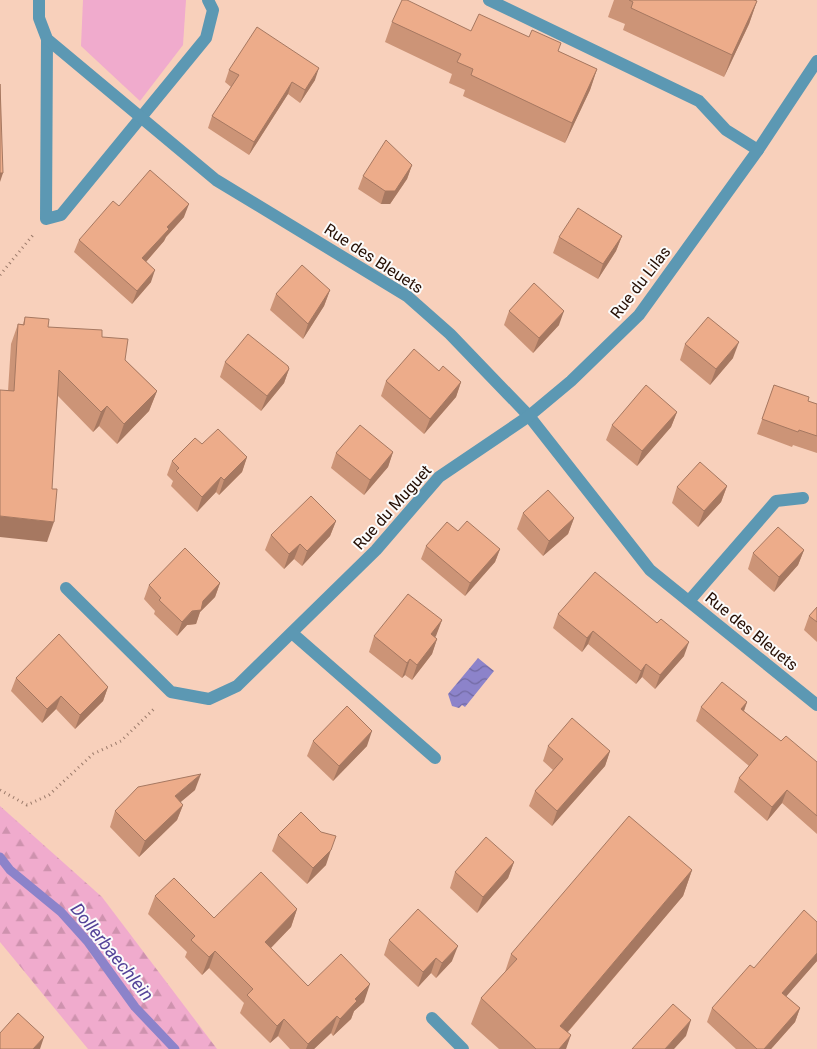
<svg xmlns="http://www.w3.org/2000/svg" width="817" height="1049" viewBox="0 0 817 1049" font-family="Roboto,sans-serif">
<defs>
<pattern id="forest-firs" width="22" height="20" patternUnits="userSpaceOnUse" patternTransform="scale(1.25)"><rect width="22" height="20" fill="#f0abcd"/><path d="M5 1l3.5 6h-7zM16 11l3.5 6h-7z" fill="#ce92ae"/></pattern>
<pattern id="water-waves" width="16" height="10" patternUnits="userSpaceOnUse" patternTransform="scale(1.25)"><rect width="16" height="10" fill="#8c83ca"/><path d="M0 5q4-4 8 0t8 0" fill="none" stroke="#726aa2"/></pattern>
</defs>
<rect width="100%" height="100%" fill="#f8d0bb"/>
<polygon fill="url(#forest-firs)" points="0,806 102,897 217,1049 88,1049 0,942"/>
<polygon fill="#f0abcd" points="83,0 186,0 183,45 140,101 81,46"/>
<polygon fill="url(#water-waves)" points="478,658 494,671 465,707 462,705 459,708 452,706 448,694"/>
<g fill="none" stroke-linecap="round" stroke-linejoin="round">
<polyline stroke="#8c83ca" stroke-width="9" points="0,857 10,870 61,912 88,942 135,1007 175,1049"/>
<g stroke="#9c7b6b" stroke-width="3" stroke-dasharray="1 4" stroke-linecap="butt">
<polyline points="0,275 33,235"/>
<polyline points="0,790 27,805 49,795 93,754 121,741 156,707"/>
</g>
<g stroke="#5c98b3" stroke-width="12">
<polyline points="47,39 46,219 61,215 206,38 213,10 208,0"/>
<polyline points="432,1018 463,1049"/>
</g>
<g stroke="#5c98b3" stroke-width="12">
<polyline points="39,0 39,18 47,39 216,180 407,296 450,334 529,416 650,570 817,705"/>
<polyline points="489,0 699,101 726,130 758,150"/>
<polyline points="66,588 171,692 209,699 237,686 376,550 439,477 529,416 571,381 639,315 758,150 817,61"/>
<polyline points="689,601 776,501 803,498"/>
<polyline points="292,633 435,758"/>
</g>
</g>
<g fill="#cc9477">
<polygon points="614,0 754,0 757,1 749,24 724,77 623,30 625,24 608,17"/>
<polygon points="392,22 471,31 558,51 597,69 590,90 565,143 463,96 465,90 449,83 452,74 385,42"/>
<polygon points="229,70 315,80 300,103 288,94 249,155 208,128 212,116 231,87 225,82"/>
<polygon points="412,165 407,179 390,204 381,204 358,189 363,176"/>
<polygon points="119,206 184,217 166,237 164,241 146,262 151,282 132,304 74,252 79,240"/>
<polygon points="622,236 616,251 598,279 553,253 559,237"/>
<polygon points="330,290 324,306 303,339 270,310 276,294"/>
<polygon points="509,311 559,325 533,353 504,325"/>
<polygon points="25,317 48,327 102,337 157,391 149,411 117,444 99,426 93,432 58,396 47,542 8,391 11,344 18,324 23,324"/>
<polygon points="685,344 733,358 710,385 680,360"/>
<polygon points="225,362 289,369 284,383 261,411 220,377"/>
<polygon points="439,371 461,382 456,397 424,434 381,396 386,381"/>
<polygon points="774,385 808,401 817,404 817,453 793,445 792,447 757,434"/>
<polygon points="677,412 671,427 637,466 606,440 612,425"/>
<polygon points="202,444 247,457 242,472 219,495 216,492 197,512 171,486 173,481 167,475 172,461"/>
<polygon points="393,452 388,467 364,495 331,468 336,453"/>
<polygon points="727,486 721,502 698,527 672,503 677,487"/>
<polygon points="523,513 574,518 568,534 543,556 517,529"/>
<polygon points="336,521 330,536 302,566 294,559 284,569 265,550 271,535"/>
<polygon points="458,531 500,549 495,562 465,596 421,559 426,546"/>
<polygon points="804,550 798,565 774,592 748,569 753,553"/>
<polygon points="220,583 215,597 200,612 196,624 187,625 177,636 154,614 155,611 144,599 149,585"/>
<polygon points="817,607 817,642 804,630 809,616"/>
<polygon points="558,614 684,656 655,689 642,677 636,684 588,644 582,652 553,628"/>
<polygon points="442,620 435,637 437,639 432,654 412,680 405,675 402,678 369,652 374,636"/>
<polygon points="16,678 108,687 103,701 75,729 56,709 42,723 11,691"/>
<polygon points="747,702 744,711 781,741 817,762 817,834 782,803 767,821 734,792 739,778 749,766 696,721 701,707"/>
<polygon points="313,741 367,746 333,781 307,756"/>
<polygon points="548,746 610,751 605,766 552,826 529,806 535,791 553,770 543,761"/>
<polygon points="195,790 180,802 183,805 177,820 139,857 110,827 115,811"/>
<polygon points="278,835 326,865 307,884 272,851"/>
<polygon points="514,862 508,878 477,913 450,888 455,872"/>
<polygon points="692,870 683,896 568,1032 566,1049 499,1049 471,1024 481,998 505,972 511,954"/>
<polygon points="155,896 214,918 297,909 291,927 271,948 308,986 364,1002 354,1011 351,1019 333,1036 331,1033 314,1049 290,1049 278,1036 270,1043 240,1013 244,1003 209,968 202,975 185,957 187,952 148,914"/>
<polygon points="389,940 452,961 436,978 431,973 418,987 384,955"/>
<polygon points="817,961 786,996 800,1008 795,1022 771,1049 736,1049 707,1022 712,1008 754,968"/>
</g>
<g fill="#a67861">
<polygon points="757,1 749,24 724,77 732,55"/>
<polygon points="319,68 315,80 300,103 305,90"/>
<polygon points="597,69 590,90 565,143 572,123"/>
<polygon points="292,82 288,94 249,155 254,142"/>
<polygon points="412,165 407,179 390,204 381,204 385,191"/>
<polygon points="0,173 3,173 0,182"/>
<polygon points="189,204 184,217 166,237 164,241 138,271 142,258 167,227"/>
<polygon points="622,236 616,251 598,279 603,264"/>
<polygon points="155,270 151,282 132,304 137,291"/>
<polygon points="330,290 324,306 303,339 308,324"/>
<polygon points="564,311 559,325 533,353 539,338"/>
<polygon points="739,342 733,358 710,385 716,369"/>
<polygon points="289,369 284,383 261,411 267,396"/>
<polygon points="461,382 456,397 424,434 430,419"/>
<polygon points="157,391 149,411 117,444 124,424"/>
<polygon points="107,406 99,426 93,432 101,412"/>
<polygon points="677,412 671,427 637,466 642,451"/>
<polygon points="393,452 388,467 364,495 370,480"/>
<polygon points="247,457 242,472 219,495 224,480"/>
<polygon points="221,477 216,492 197,512 202,497"/>
<polygon points="727,486 721,502 698,527 704,511"/>
<polygon points="0,516 54,522 47,542 0,537"/>
<polygon points="574,518 568,534 543,556 549,541"/>
<polygon points="336,521 330,536 302,566 307,551"/>
<polygon points="300,544 294,559 284,569 289,554"/>
<polygon points="500,549 495,562 465,596 470,583"/>
<polygon points="804,550 798,565 774,592 779,577"/>
<polygon points="220,583 215,597 200,612 196,624 187,625 177,636 182,622"/>
<polygon points="442,620 436,636 425,649 431,634"/>
<polygon points="593,631 588,644 582,652 587,638"/>
<polygon points="437,639 432,654 412,680 417,665"/>
<polygon points="689,642 684,656 655,689 660,675"/>
<polygon points="410,659 405,675 402,678 407,663"/>
<polygon points="646,664 642,677 636,684 641,671"/>
<polygon points="108,687 103,701 75,729 80,715"/>
<polygon points="61,696 56,709 42,723 47,709"/>
<polygon points="747,702 742,716 741,709"/>
<polygon points="372,731 367,746 333,781 339,766"/>
<polygon points="610,751 605,766 552,826 557,811"/>
<polygon points="201,774 195,790 169,812 175,796"/>
<polygon points="787,790 782,803 767,821 772,807"/>
<polygon points="183,805 177,820 139,857 145,841"/>
<polygon points="331,850 326,865 307,884 313,868"/>
<polygon points="514,862 508,878 477,913 483,897"/>
<polygon points="692,870 683,896 553,1049 560,1026"/>
<polygon points="297,909 291,927 259,960 265,942"/>
<polygon points="458,946 452,961 436,978 442,963"/>
<polygon points="215,951 209,968 202,975 209,957"/>
<polygon points="817,953 817,961 777,1007 782,993"/>
<polygon points="436,958 431,973 418,987 423,972"/>
<polygon points="370,984 364,1002 354,1011 351,1019 333,1036 340,1019 355,999"/>
<polygon points="800,1008 795,1022 771,1049 764,1049"/>
<polygon points="337,1016 331,1033 314,1049 306,1049 308,1044"/>
<polygon points="284,1019 278,1036 270,1043 277,1026"/>
<polygon points="691,1020 686,1036 674,1049 665,1049"/>
<polygon points="571,1035 566,1049 559,1049"/>
<polygon points="44,1037 40,1049 33,1049"/>
</g>
<g fill="#edac8a" stroke="#a67861">
<polygon points="402,0 407,0 471,31 479,14 529,37 532,30 561,43 558,51 597,69 572,123 471,75 473,69 457,62 461,54 392,22"/>
<polygon points="629,0 754,0 757,1 732,55 631,8 633,2"/>
<polygon points="257,27 319,68 305,90 292,82 254,142 212,116 239,75 229,70"/>
<polygon points="0,84 3,173 0,173"/>
<polygon points="386,140 412,165 395,191 385,191 363,176"/>
<polygon points="150,170 189,204 167,227 169,229 142,258 155,270 137,291 79,240 113,201 119,206"/>
<polygon points="578,208 622,236 603,264 559,237"/>
<polygon points="302,265 330,290 308,324 276,294"/>
<polygon points="534,283 564,311 539,338 509,311"/>
<polygon points="25,317 49,319 48,327 102,330 102,337 128,339 125,360 157,391 124,424 107,406 101,412 59,370 52,489 57,489 54,522 0,516 0,390 14,391 18,324 24,325"/>
<polygon points="708,317 739,342 716,369 685,344"/>
<polygon points="248,334 288,366 289,369 267,396 225,362"/>
<polygon points="414,349 439,371 443,366 461,382 430,419 386,381"/>
<polygon points="646,385 677,412 642,451 612,425"/>
<polygon points="774,385 809,397 808,401 817,404 817,436 799,430 798,432 762,419"/>
<polygon points="360,425 393,452 370,480 336,453"/>
<polygon points="218,429 247,457 224,480 221,477 202,497 176,471 179,468 172,461 195,438 202,444"/>
<polygon points="700,462 727,486 704,511 677,487"/>
<polygon points="548,490 574,518 549,541 523,513"/>
<polygon points="311,496 336,521 307,551 300,544 289,554 271,535"/>
<polygon points="467,521 500,549 470,583 426,546 447,522 458,531"/>
<polygon points="778,527 804,550 779,577 753,553"/>
<polygon points="185,548 220,583 203,601 201,610 192,611 182,622 159,600 161,598 149,585"/>
<polygon points="595,572 657,623 661,619 689,642 660,675 646,664 641,671 593,631 587,638 558,614"/>
<polygon points="408,594 442,620 431,634 437,639 417,665 410,659 407,663 374,636"/>
<polygon points="817,607 817,622 809,616"/>
<polygon points="59,634 108,687 80,715 61,696 47,709 16,678"/>
<polygon points="722,682 747,702 741,709 781,741 786,736 817,762 817,816 787,790 772,807 739,778 758,755 701,707"/>
<polygon points="347,706 372,731 339,766 313,741"/>
<polygon points="572,718 610,751 557,811 535,791 563,759 548,746"/>
<polygon points="201,774 175,796 183,805 145,841 115,811 138,787"/>
<polygon points="301,812 321,832 336,836 331,850 313,868 278,835"/>
<polygon points="629,816 692,870 560,1026 571,1035 559,1049 536,1049 481,998 517,959 511,954"/>
<polygon points="486,837 514,862 483,897 455,872"/>
<polygon points="261,872 297,909 265,942 308,986 341,954 370,984 355,999 357,1001 340,1019 337,1016 308,1044 284,1019 277,1026 247,995 253,989 215,951 209,957 191,940 195,936 155,896 174,878 214,918"/>
<polygon points="418,909 458,946 442,963 436,958 423,972 389,940"/>
<polygon points="804,910 817,922 817,953 782,993 800,1008 764,1049 757,1049 712,1008 750,965 754,968"/>
<polygon points="673,1004 691,1020 665,1049 632,1049"/>
<polygon points="18,1013 44,1037 33,1049 0,1049 0,1033"/>
</g>
<g text-anchor="middle" stroke-width="4" stroke-linejoin="round" paint-order="stroke">
<g font-size="16" fill="#250e03" stroke="#fbfbfb">
<text transform="translate(374 258) rotate(33)" y="6">Rue des Bleuets</text>
<text transform="translate(640 282) rotate(-52)" y="6">Rue du Lilas</text>
<text transform="translate(392 507) rotate(-48)" y="6">Rue du Muguet</text>
<text transform="translate(752 631) rotate(39)" y="6">Rue des Bleuets</text>
</g>
<g font-size="18" font-style="italic" fill="#534298" stroke="#fbfbfb">
<text transform="translate(112 952) rotate(51)" y="6">Dollerbaechlein</text>
</g>
</g>
</svg>
